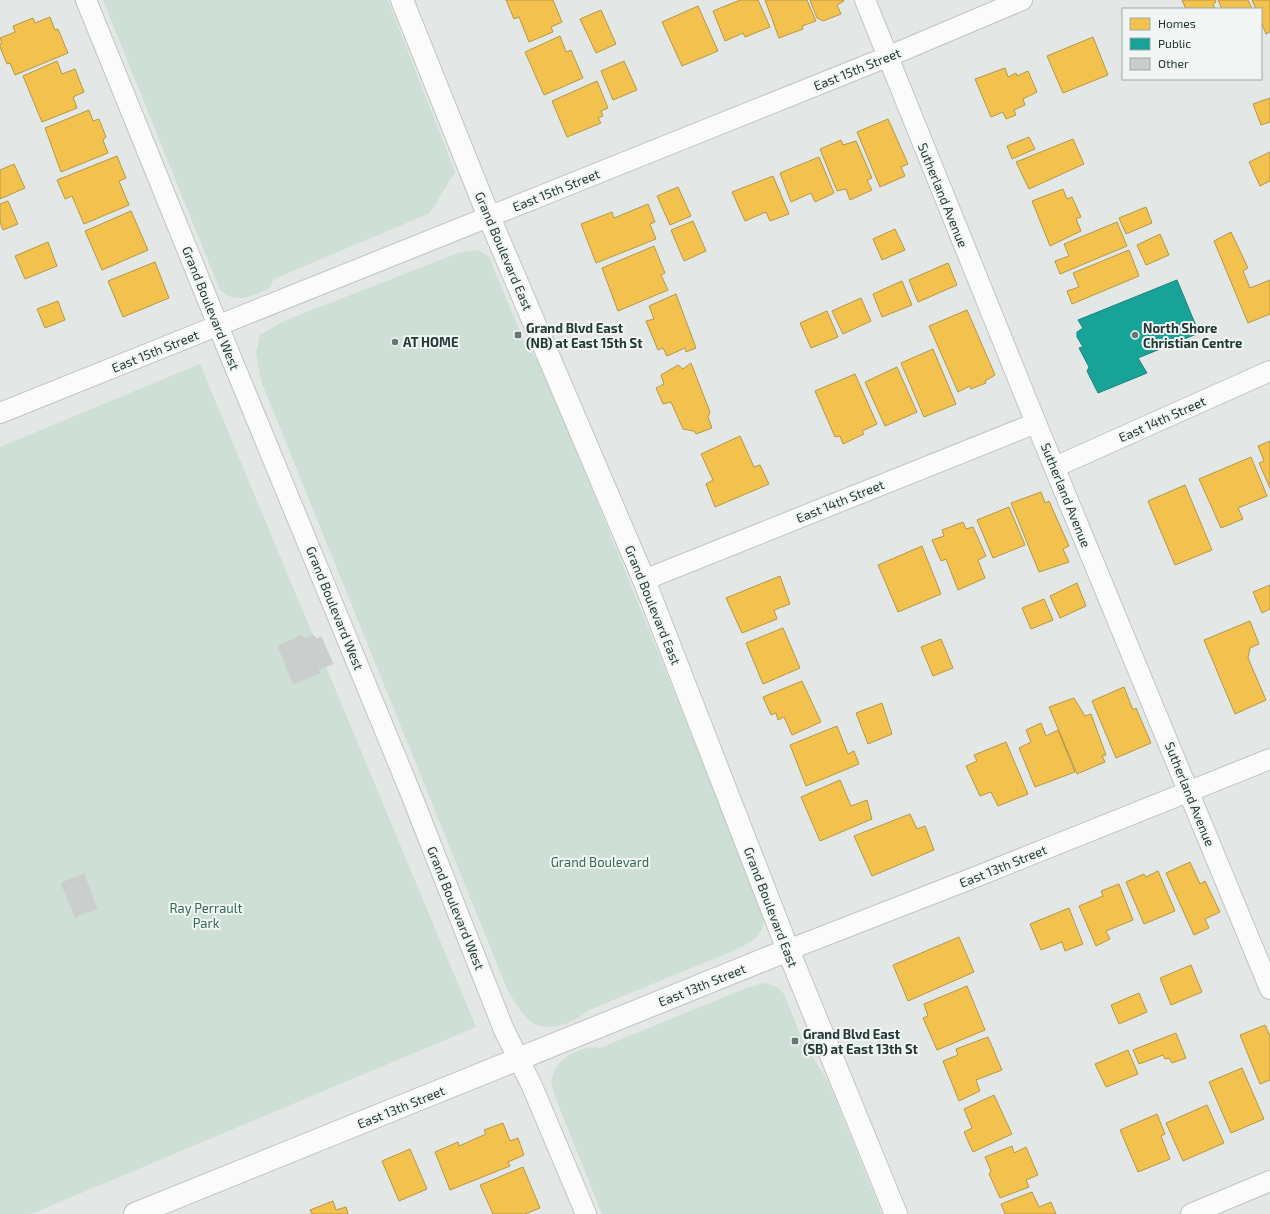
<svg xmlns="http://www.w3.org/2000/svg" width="1270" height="1214" viewBox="0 0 1270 1214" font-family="'Exo 2',sans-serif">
<rect width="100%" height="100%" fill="#e3e7e6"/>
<g fill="#cedfd6">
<path d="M103,0H388L455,172L430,213L274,279L269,289C250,296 235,306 219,288Z"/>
<path d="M478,250L489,257L523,339L545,373L762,909C768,936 754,940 733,951L589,1010C576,1022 548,1034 531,1022C521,1014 515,1001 508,991L261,381L256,352L260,335L284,321L458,253Z"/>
<polygon points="200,364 476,1027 31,1214 0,1214 0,447"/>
<path d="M765,983L777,987L784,994L804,1044L828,1081L882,1214H602L556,1099C554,1093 551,1086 552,1080C553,1059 581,1045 600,1048L749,987Z"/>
</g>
<g fill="#f2c14e" stroke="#b49847">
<polygon points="506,0 553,0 562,22 551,27 553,32 529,42 519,17 514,19"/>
<polygon points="740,0 758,0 770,27 745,37 743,33 725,41 713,11"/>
<polygon points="765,0 807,0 816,21 802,26 803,29 779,38"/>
<polygon points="810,0 843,0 844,1 837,5 841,14 823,21 817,18"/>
<polygon points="1182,0 1215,0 1216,2 1213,4 1215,9 1186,9"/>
<polygon points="1218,0 1248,0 1252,9 1222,9"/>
<polygon points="1252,0 1270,0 1270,32 1266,34 1261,21 1261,9 1256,9"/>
<polygon points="698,6 718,51 682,66 662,22"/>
<polygon points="601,10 616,44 596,53 580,19"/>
<polygon points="50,17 55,30 58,29 68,53 15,75 10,63 7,64 0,47 0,44 2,43 0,38 15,32 13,26 33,18 35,23"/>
<polygon points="560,36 566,52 571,50 583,78 544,95 525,52"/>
<polygon points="1093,37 1108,75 1063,93 1047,56"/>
<polygon points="57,61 62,74 75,69 84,92 73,97 77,108 42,122 23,76"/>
<polygon points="624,61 637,90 613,100 601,71"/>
<polygon points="1005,68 1008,77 1016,73 1017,76 1028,71 1037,92 1023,99 1025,105 1014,110 1016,115 1006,119 1003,112 991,117 975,79"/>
<polygon points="597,81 608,108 601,111 603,116 598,118 601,123 567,137 552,101"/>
<polygon points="1270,98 1270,122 1261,125 1253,104"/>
<polygon points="89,110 93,121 99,119 106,137 103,140 108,153 61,172 45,128"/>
<polygon points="888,119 908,164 901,167 905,176 880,187 857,132"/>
<polygon points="1029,137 1035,149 1012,159 1007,146"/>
<polygon points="1073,139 1084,164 1029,189 1016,162"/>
<polygon points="841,140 843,145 856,141 872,178 867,180 872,190 850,200 846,189 837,191 820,149"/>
<polygon points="1270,152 1270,181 1260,186 1249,162"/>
<polygon points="117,156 126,178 119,181 129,205 84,224 72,196 65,199 57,180"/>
<polygon points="819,157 834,193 815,202 811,193 791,202 780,173"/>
<polygon points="14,164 25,188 0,199 0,170"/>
<polygon points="773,176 789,214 770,221 766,212 745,221 732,192"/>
<polygon points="678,187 691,216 670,225 657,196"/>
<polygon points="1063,189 1067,199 1072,197 1081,217 1076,219 1081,231 1050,246 1032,201"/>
<polygon points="8,201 18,224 3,230 0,222 0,204"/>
<polygon points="648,204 655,222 650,224 656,239 596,263 581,224 612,212 614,218"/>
<polygon points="1146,207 1152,223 1126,234 1119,218"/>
<polygon points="131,211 148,250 102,270 85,231"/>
<polygon points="693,221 706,251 684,261 671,230"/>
<polygon points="1117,222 1127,246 1060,274 1055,261 1069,256 1064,244"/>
<polygon points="895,229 905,250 882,260 873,239"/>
<polygon points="1231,232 1248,268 1243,271 1250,288 1270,280 1270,314 1248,323 1214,241"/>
<polygon points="1160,234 1169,255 1146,265 1137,245"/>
<polygon points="48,242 57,266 25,279 15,256"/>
<polygon points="654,246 665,273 661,275 668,290 618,311 602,268"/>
<polygon points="1129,250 1139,276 1072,304 1067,291 1079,287 1073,273"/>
<polygon points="155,262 169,298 123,317 108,281"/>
<polygon points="948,263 957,285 918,302 909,280"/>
<polygon points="902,281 912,305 882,317 873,294"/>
<polygon points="676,294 696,348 686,352 685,348 667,356 663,348 658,350 646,321 654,319 649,306"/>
<polygon points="861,298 871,321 843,334 832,311"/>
<polygon points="58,301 65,320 45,328 37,309"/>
<polygon points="967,310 995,375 985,381 986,383 971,389 970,386 958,392 929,326"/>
<polygon points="827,311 838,337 811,348 800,323"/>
<polygon points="933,349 956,404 924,417 901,363"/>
<polygon points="691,363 710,412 708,417 712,428 696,434 694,431 683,429 671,402 663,404 656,388 664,384 661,375 678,365 683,369"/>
<polygon points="897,367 917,412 885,426 865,382"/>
<polygon points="855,374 877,424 862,431 864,434 843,444 840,436 835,437 815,391"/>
<polygon points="740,436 754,467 760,465 769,484 715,507 706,484 713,480 701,454"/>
<polygon points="1270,441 1270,488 1259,463 1264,461 1258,446"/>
<polygon points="1251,457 1267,496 1238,508 1243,519 1221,528 1199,479"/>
<polygon points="1185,485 1212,550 1175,565 1148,501"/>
<polygon points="1041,492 1045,503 1049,501 1069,546 1063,549 1069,562 1039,572 1011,503"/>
<polygon points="1009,507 1025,545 993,558 977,520"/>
<polygon points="963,522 966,529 973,527 986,556 978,560 985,578 958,590 946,559 941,561 932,540 944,536 942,530"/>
<polygon points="922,546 941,594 898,612 878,565"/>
<polygon points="780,576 790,604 774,610 777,619 742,633 726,598"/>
<polygon points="1077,583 1086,606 1060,618 1050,596"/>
<polygon points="1270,585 1270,609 1262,613 1253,592"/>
<polygon points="1044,599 1053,620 1031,629 1022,608"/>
<polygon points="1250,621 1259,644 1250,648 1248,658 1266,700 1235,714 1204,640"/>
<polygon points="783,628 800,668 763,684 746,643"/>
<polygon points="941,639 953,668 933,676 921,647"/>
<polygon points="802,681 821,722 792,735 784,717 778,720 776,713 771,715 763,697"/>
<polygon points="1124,687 1133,710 1136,708 1151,743 1116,758 1092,701"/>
<polygon points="1074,698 1085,716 1091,714 1106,755 1102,756 1105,762 1077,774 1049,707"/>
<polygon points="882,703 892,734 868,744 856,713"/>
<polygon points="1041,723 1046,736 1058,730 1075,772 1035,787 1019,748 1031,742 1026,730"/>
<polygon points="837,726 848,754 854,751 859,764 806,786 790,745"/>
<polygon points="1006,742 1028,794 998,806 991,792 980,796 966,766 977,761 974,755"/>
<polygon points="840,780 851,806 867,800 872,819 820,841 801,797"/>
<polygon points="910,814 917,829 925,826 934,850 872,876 854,836"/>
<polygon points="1190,862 1200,884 1205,881 1220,912 1205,919 1209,928 1194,935 1166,873"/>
<polygon points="1158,871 1175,911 1144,924 1126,882 1144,874 1146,877"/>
<polygon points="1119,884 1133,920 1106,931 1110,939 1096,946 1079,906 1103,896 1101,891"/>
<polygon points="1069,908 1083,944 1065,951 1062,942 1041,950 1030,924"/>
<polygon points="959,937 974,972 908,1001 893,965"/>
<polygon points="1191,965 1202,992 1171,1005 1160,978"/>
<polygon points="967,986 985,1030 937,1050 923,1018 928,1016 924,1004"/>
<polygon points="1139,993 1147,1012 1119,1024 1111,1005"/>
<polygon points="1265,1025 1270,1036 1270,1080 1260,1084 1240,1035"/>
<polygon points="1176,1033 1186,1058 1172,1063 1169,1058 1165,1059 1163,1055 1139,1064 1133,1050"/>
<polygon points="988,1037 1002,1070 976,1080 980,1091 959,1101 943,1061 958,1055 956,1049"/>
<polygon points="1128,1050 1138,1074 1106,1087 1095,1064"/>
<polygon points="1242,1068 1264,1119 1231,1133 1209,1082"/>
<polygon points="994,1095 1012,1134 973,1152 964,1132 972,1128 964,1109"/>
<polygon points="1207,1105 1224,1143 1183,1161 1166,1123"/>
<polygon points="1157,1114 1165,1134 1161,1136 1170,1159 1138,1172 1120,1130"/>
<polygon points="503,1123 510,1141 518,1138 524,1155 508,1162 510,1166 450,1190 435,1152 458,1142 459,1146 486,1134 484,1130"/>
<polygon points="1012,1146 1014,1153 1026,1147 1038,1175 1026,1180 1029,1187 1000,1198 989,1174 991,1171 985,1157"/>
<polygon points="410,1149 427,1189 399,1201 382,1161"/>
<polygon points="523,1167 540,1208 525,1214 493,1214 480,1185"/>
<polygon points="1032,1192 1039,1207 1051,1202 1056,1214 1005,1214 1001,1204"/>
<polygon points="333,1201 336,1210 346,1207 348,1214 312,1214 310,1210"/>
</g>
<polygon fill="#17a398" stroke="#1b837b" points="1177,280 1199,333 1138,358 1147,373 1098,393 1087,371 1089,367 1079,348 1083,347 1077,337 1077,332 1083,328 1078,320"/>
<g fill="#cacfce" stroke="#ccd0cf">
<polygon points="302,635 304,639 313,635 317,639 321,637 333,664 318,669 320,673 293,684 278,646"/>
<polygon points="84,874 97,909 75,917 61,883"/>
</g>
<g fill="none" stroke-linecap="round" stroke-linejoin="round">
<defs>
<g id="minor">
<polyline points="86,0 230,355 409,789 504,1030 532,1086 586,1214"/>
<polyline points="865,0 1036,423 1270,989"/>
<polyline points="0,413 887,57 1022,0"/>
<polyline points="1055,467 1270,371"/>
<polyline points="644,580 1036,423"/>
<polyline points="788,950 973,878 1270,759"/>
<polyline points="1191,1214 1270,1181"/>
</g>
<polyline id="tertiary" points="135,1214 788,950"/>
<polyline id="secondary" points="402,0 489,217 644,580 788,950 896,1214"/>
</defs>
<use href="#minor" stroke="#c0c4c3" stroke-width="22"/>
<use href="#tertiary" stroke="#c0c4c3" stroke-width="24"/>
<use href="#secondary" stroke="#c0c5c4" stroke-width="24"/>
<use href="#minor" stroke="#fbfbfb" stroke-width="20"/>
<use href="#tertiary" stroke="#fbfbfb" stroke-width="22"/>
<use href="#secondary" stroke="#fbfbfb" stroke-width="22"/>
</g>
<g fill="#677574" stroke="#f1f6f5" stroke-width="1.5">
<rect x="514" y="331" width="8" height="8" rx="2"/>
<circle cx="1135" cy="335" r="4"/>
<circle cx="395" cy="342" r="4"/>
<rect x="791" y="1037" width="8" height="8" rx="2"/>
</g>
<g text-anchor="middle" stroke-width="4" stroke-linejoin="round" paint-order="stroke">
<g font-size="13" fill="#243836" stroke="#f1f6f5">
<text transform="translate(857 69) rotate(-22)" y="5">East 15th Street</text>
<text transform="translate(556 190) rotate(-22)" y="5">East 15th Street</text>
<text transform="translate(943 195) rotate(68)" y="5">Sutherland Avenue</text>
<text transform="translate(504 251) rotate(67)" y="5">Grand Boulevard East</text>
<text transform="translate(211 308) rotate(68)" y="5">Grand Boulevard West</text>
<text transform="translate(155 351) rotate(-22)" y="5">East 15th Street</text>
<text transform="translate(1162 419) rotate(-24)" y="5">East 14th Street</text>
<text transform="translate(1066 495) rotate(68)" y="5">Sutherland Avenue</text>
<text transform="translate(840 501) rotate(-22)" y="5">East 14th Street</text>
<text transform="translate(653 605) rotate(68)" y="5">Grand Boulevard East</text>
<text transform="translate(335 608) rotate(68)" y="5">Grand Boulevard West</text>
<text transform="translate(1190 794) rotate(68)" y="5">Sutherland Avenue</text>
<text transform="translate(1003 866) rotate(-22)" y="5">East 13th Street</text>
<text transform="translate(771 907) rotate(69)" y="5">Grand Boulevard East</text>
<text transform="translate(456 908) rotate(68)" y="5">Grand Boulevard West</text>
<text transform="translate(702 985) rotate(-22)" y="5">East 13th Street</text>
<text transform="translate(401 1107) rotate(-22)" y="5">East 13th Street</text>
</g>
<g font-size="13" font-weight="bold" fill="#243836" stroke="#f1f6f5" text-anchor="start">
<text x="526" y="333">Grand Blvd East<tspan x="526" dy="15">(NB) at East 15th St</tspan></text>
<text x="1143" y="333">North Shore<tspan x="1143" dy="15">Christian Centre</tspan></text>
<text x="403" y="347">AT HOME</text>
<text x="803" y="1039">Grand Blvd East<tspan x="803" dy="15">(SB) at East 13th St</tspan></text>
</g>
<g font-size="13" fill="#336952" stroke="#f1f6f5">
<text x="600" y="867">Grand Boulevard</text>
<text x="206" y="913">Ray Perrault<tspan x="206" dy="15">Park</tspan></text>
</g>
</g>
<rect x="1122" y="8" width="140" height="72" fill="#f1f6f5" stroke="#9faaa9"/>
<rect x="1130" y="18" width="20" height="12" fill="#f2c14e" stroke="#9faaa9"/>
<text x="1158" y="28" font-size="12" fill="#243836">Homes</text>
<rect x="1130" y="38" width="20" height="12" fill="#17a398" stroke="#9faaa9"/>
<text x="1158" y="48" font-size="12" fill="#243836">Public</text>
<rect x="1130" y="58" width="20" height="12" fill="#cacfce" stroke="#9faaa9"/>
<text x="1158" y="68" font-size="12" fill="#243836">Other</text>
</svg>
